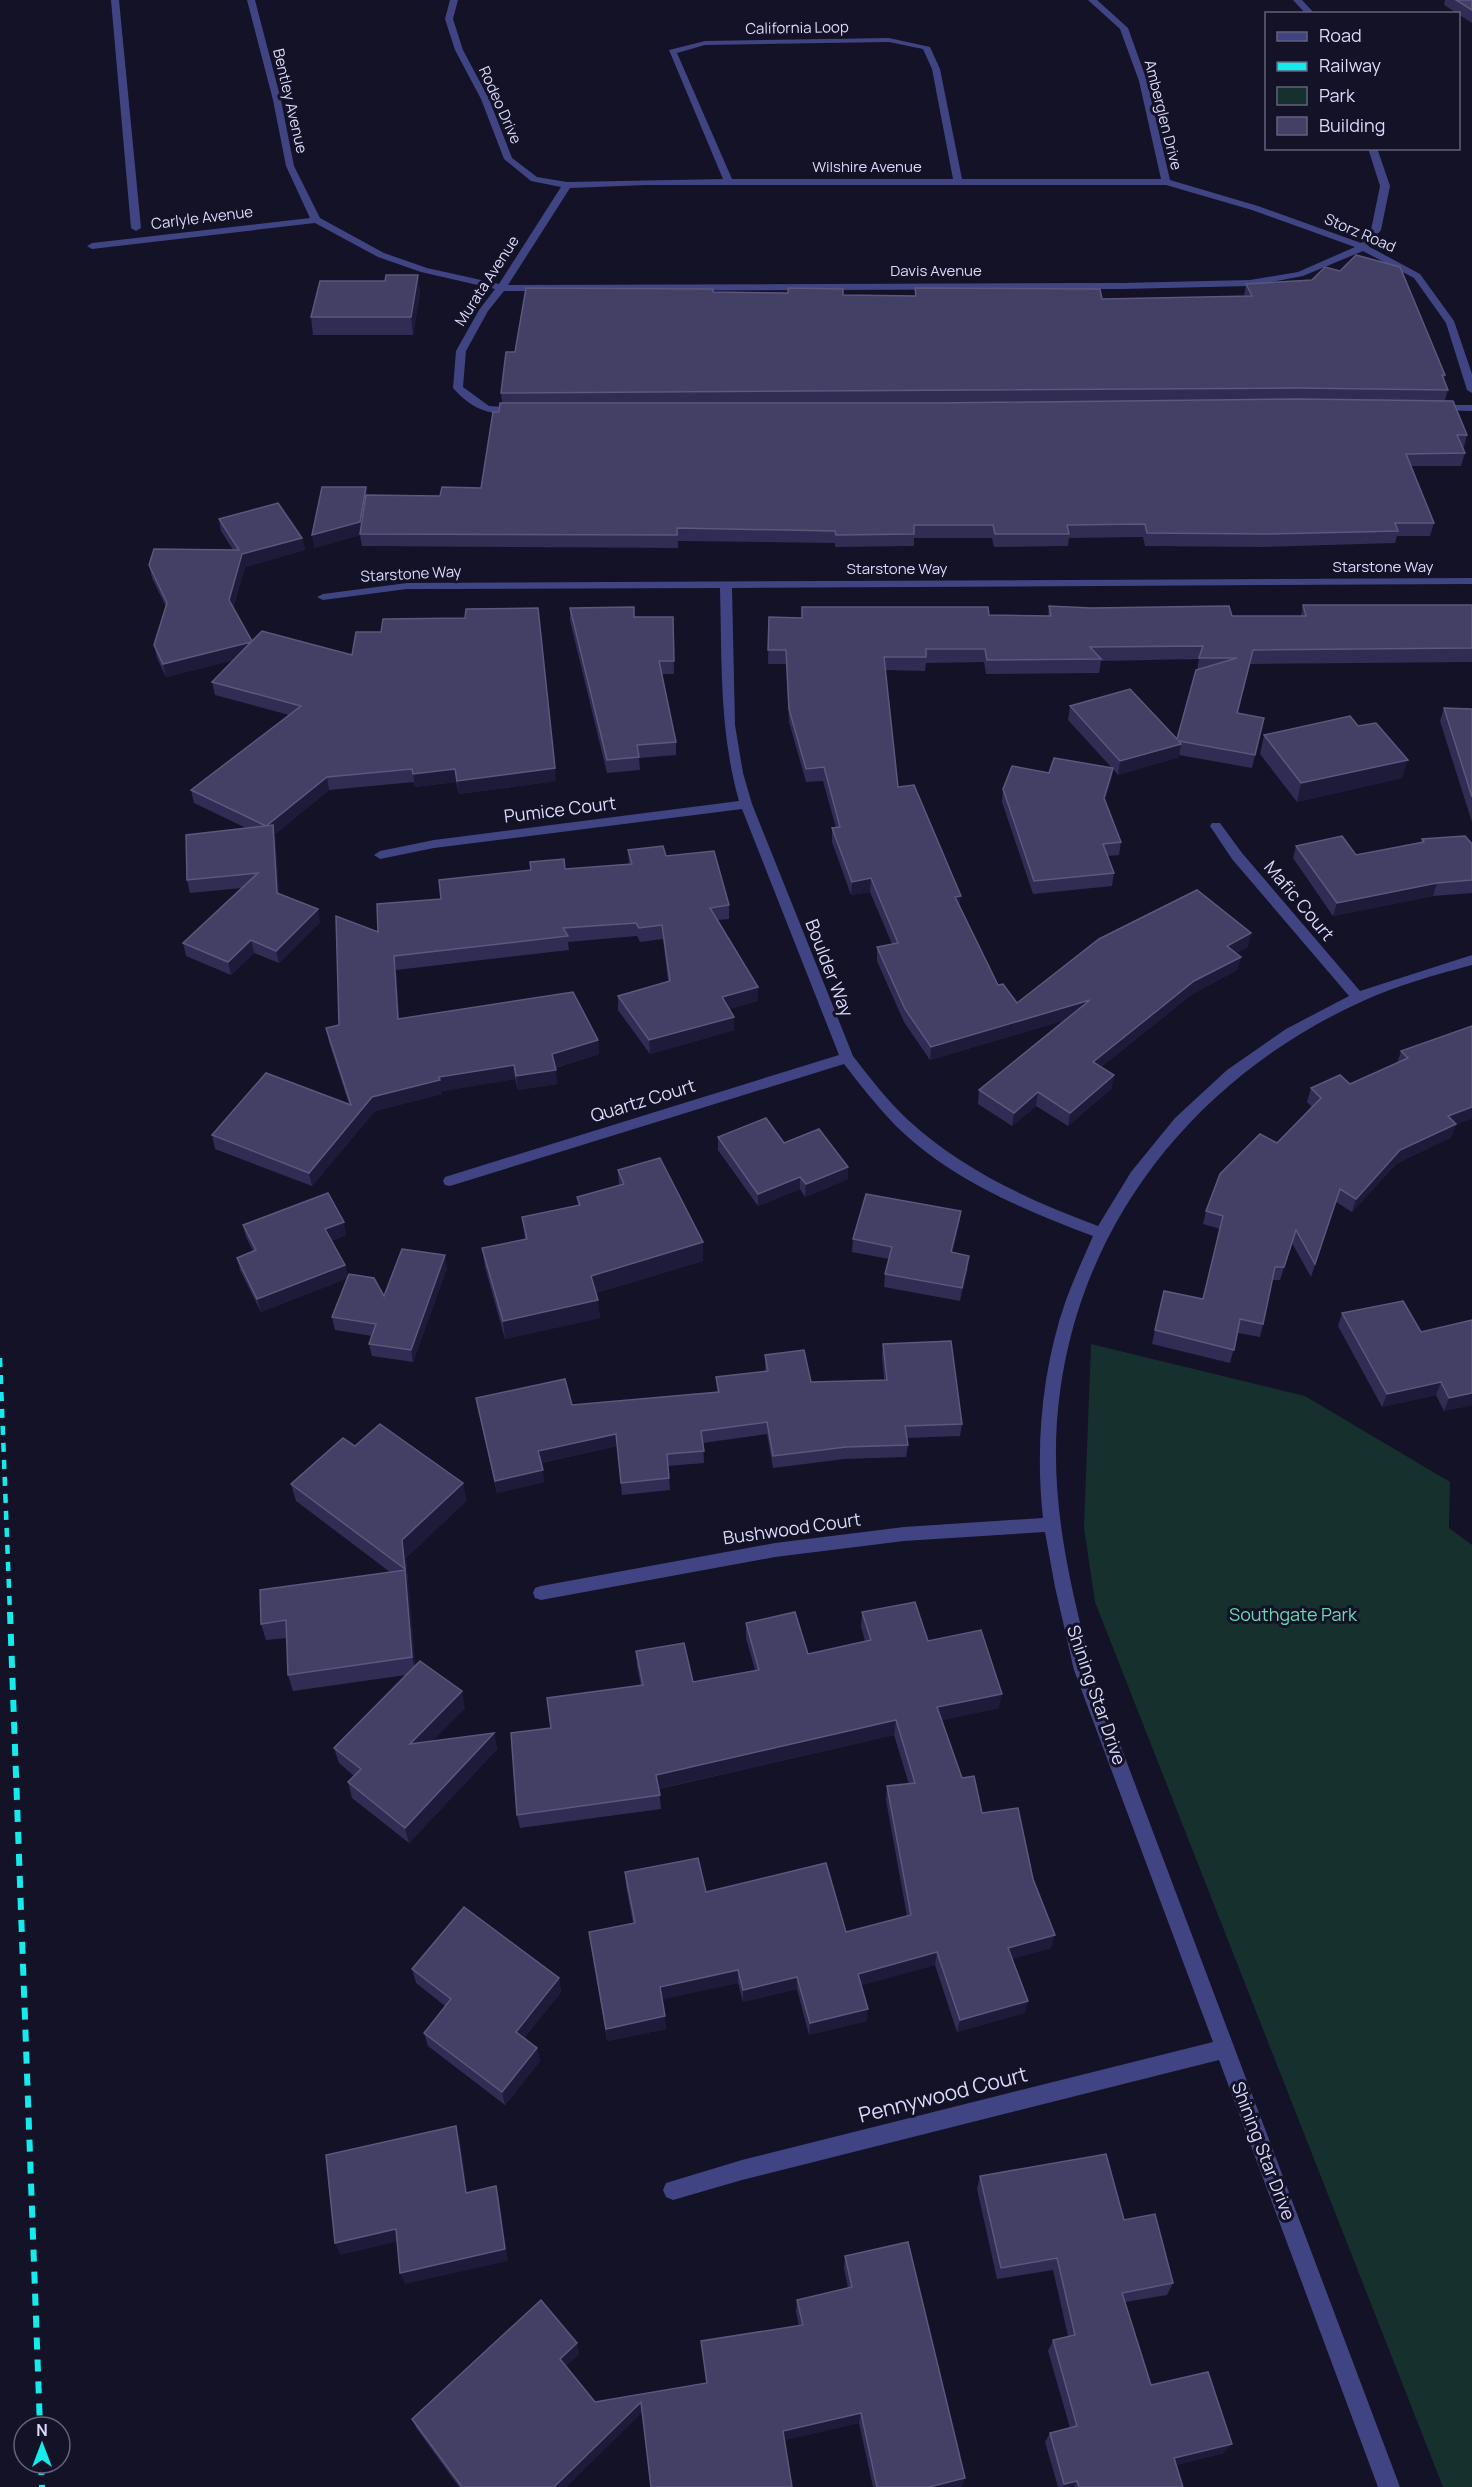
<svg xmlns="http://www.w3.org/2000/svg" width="1472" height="2487" viewBox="0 0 1472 2487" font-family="Manrope,sans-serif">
<rect width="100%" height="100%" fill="#131227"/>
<polygon fill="#15302d" points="1091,1344 1305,1396 1450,1482 1449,1528 1472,1545 1472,2487 1443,2487 1095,1602 1084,1528"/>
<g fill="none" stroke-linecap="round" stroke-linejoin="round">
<g fill="#414482" fill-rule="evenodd">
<polygon points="111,0 119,0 141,228 136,231 131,228"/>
<path d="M247,0H255L281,100L294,166L320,218L384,253L427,268L499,284L561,187L531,181L504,159L481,99L455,50L445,19L450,0H458L453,19L463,50L489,99L512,158L537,177L567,182L723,179L669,50L705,41L889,38L930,47L940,69L962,179H1161L1139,81L1120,29L1088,0H1097L1128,28L1147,81L1170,180L1258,206L1361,243L1371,230L1380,186L1368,148H1377L1390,186L1381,230L1368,246L1420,274L1454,321L1472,374V393L1467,390L1446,323L1414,278L1363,251L1303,276L1250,286L1122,289L504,291L488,311L466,351L463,387L489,406L520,408L525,411C520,415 514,414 507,414C484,414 468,405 453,388L456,351L479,310L495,289L421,272L378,257L315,223L92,249L87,246L92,243L310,218L286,166L273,100ZM889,42L923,49L932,69L953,179H732L677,53L705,45ZM646,185H1166L1252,210L1355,247L1298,272L1250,280L1122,283L508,285L570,188Z"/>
<polygon points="1293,0 1302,0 1315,14 1306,14"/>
<polygon points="1435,405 1472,405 1472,411 1431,410 1430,408"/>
<path d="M1472,578V584L732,588L735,725L743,773L752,804L853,1056C870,1078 887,1100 907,1119C962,1170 1029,1200 1098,1226L1131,1172L1175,1118L1227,1070L1286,1029L1349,996L1232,859L1210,826L1212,823H1220L1242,853L1360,991L1472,955V965C1435,975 1398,985 1363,1001C1183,1082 1059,1248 1056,1448C1055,1524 1073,1597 1092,1670L1400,2487H1378L1219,2060L742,2180L673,2200L666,2197L663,2190L666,2183L742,2160L1213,2042L1074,1670L1055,1587L1045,1532L904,1541L775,1557L541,1600L535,1598L533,1593L535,1588L541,1586L775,1543L904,1527L1043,1518C1035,1447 1042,1368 1066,1300C1074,1278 1084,1257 1093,1236C1022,1209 949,1179 894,1124C876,1105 860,1085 844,1064L450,1186L445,1185L443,1181L445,1177L839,1055L742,809L434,848L380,859L374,855L380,851L434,840L739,801C719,731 722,660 720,588L407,589L323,600L317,597L323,594L407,583Z"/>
</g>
<polyline stroke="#15ebed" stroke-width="4.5" stroke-dasharray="9 8" stroke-linecap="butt" points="0,1358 10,1614"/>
<g stroke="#15ebed" stroke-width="6" stroke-dasharray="12 10" stroke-linecap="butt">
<polyline points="10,1612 40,2427"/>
<polyline points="41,2463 42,2487"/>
</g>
</g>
<g fill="#312c53">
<polygon points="1445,0 1472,0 1472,23 1444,5"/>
<polygon points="418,275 420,293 413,335 313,335 311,317"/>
<polygon points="1246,284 1445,375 1444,380 1448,390 1445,400 1467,435 1464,447 1462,447 1465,453 1461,466 1411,466 1434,523 1430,536 1397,536 1395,543 1264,547 1145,546 1143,537 1069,538 1068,546 994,547 992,538 914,538 914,546 835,547 835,543 678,541 678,548 362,546 360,535 314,548 366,487 367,495 440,496 481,488 502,403 501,393 515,352 713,292 843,295 915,296 915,288 1102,299 1244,296"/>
<polygon points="219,519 302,538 305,550 245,567 233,608 252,641 556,781 459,794 456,782 415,787 414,782 329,790 275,834 279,894 320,922 279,963 254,953 231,975 186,956 183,943 242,888 190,893 187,880 246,828 194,803 191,790 289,715 215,695 212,682 234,660 166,677 157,658 154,645 166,607 152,578 149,565 233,550 221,531"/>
<polygon points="1303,605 1472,605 1472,662 1250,664 1238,713 1264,718 1252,768 1179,755 1179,757 1118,775 1113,769 1111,781 1105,800 1121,842 1119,855 1107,856 1114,873 1112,886 1033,894 1002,802 1003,789 1049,773 1112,768 1068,720 1070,706 1177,739 1197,670 1199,659 1101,661 1099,673 986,674 984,662 926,663 925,671 885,670 898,787 960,906 998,985 1017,1003 1248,947 1236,953 1241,957 1237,970 1191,995 1101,1067 1112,1088 1068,1126 1036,1106 1012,1126 978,1104 979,1090 1065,1020 930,1060 904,1022 877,961 877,947 892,944 870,892 851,895 832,842 832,828 836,828 823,781 806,782 789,722 786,664 768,664 769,617 802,618 989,615 1048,616 1049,606 1232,616 1301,616"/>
<polygon points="570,608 635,617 673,617 674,674 662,674 676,742 676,755 639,758 640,770 607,773 570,621"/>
<polygon points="1444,708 1472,709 1472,822 1440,721"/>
<polygon points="1358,726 1402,778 1297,802 1260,754 1264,735"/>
<polygon points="1422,839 1472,844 1472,893 1433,896 1333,916 1293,858 1296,846 1356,855 1421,842"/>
<polygon points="628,850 666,856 729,905 729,919 718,920 758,987 758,1001 729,1009 734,1017 734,1030 650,1054 618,1010 618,996 668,981 663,939 640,942 637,936 568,942 569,950 396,970 399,1019 598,1040 599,1054 555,1068 557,1084 518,1090 515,1079 442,1091 442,1094 375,1111 312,1186 215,1149 212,1135 349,1104 329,1042 326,1028 339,1025 378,932 441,899 565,869 629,864"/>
<polygon points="1472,1026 1456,1125 1451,1137 1396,1164 1352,1212 1336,1202 1311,1277 1292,1243 1280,1280 1272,1280 1263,1324 1260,1337 1238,1333 1230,1363 1152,1344 1155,1330 1203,1299 1220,1229 1203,1224 1206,1211 1277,1143 1312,1107 1307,1102 1311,1088 1350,1084 1397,1063 1401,1051"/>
<polygon points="718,1137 784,1143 848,1167 848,1179 805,1197 800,1189 758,1206 718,1150"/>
<polygon points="618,1170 703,1261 596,1293 600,1318 505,1339 485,1267 482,1248 525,1239 522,1217 578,1205 577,1197 619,1185"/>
<polygon points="961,1211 959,1224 952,1253 968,1268 960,1301 884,1287 885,1274 889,1259 852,1252 853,1239"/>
<polygon points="243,1225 346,1235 331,1241 345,1265 348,1278 261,1312 240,1270 237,1258 253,1251 246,1237"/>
<polygon points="447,1268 413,1362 372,1356 369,1344 372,1336 335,1330 332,1317 384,1296"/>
<polygon points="1342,1313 1421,1332 1472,1320 1472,1405 1444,1411 1436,1395 1382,1407 1338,1326"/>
<polygon points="883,1344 962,1424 960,1436 907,1438 908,1445 906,1457 845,1459 773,1468 767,1434 703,1443 704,1463 668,1466 670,1490 622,1495 617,1446 541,1463 544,1482 497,1493 478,1410 476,1398 572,1405 717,1392 716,1377 765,1372 765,1355 811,1382 884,1380 882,1356"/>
<polygon points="355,1446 463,1483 466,1501 406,1558 415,1665 465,1708 432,1741 494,1733 497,1749 409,1843 352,1798 348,1782 354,1776 339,1763 334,1748 406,1675 293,1691 288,1675 287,1638 266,1640 261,1624 390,1572 296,1501 291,1484"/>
<polygon points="862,1612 928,1641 999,1708 942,1720 962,1778 982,1813 1033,1879 1051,1948 1012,1959 1028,2001 1024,2013 957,2032 935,1965 861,1985 867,2021 809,2035 797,1989 743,2002 738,1983 662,1999 666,2029 607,2041 589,1932 633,1923 626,1886 625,1872 706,1892 846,1932 907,1916 886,1800 887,1786 909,1784 894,1735 659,1789 661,1809 520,1828 517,1815 551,1728 641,1686 637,1666 636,1651 693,1682 755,1670 746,1638 746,1623 808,1654 865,1641 861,1627"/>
<polygon points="412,1969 559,1978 561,1992 524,2038 537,2048 540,2061 505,2105 428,2046 424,2033 445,2006 416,1983"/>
<polygon points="980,2176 1124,2220 1173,2283 1167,2295 1125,2302 1151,2385 1224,2453 1176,2465 1183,2487 1058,2487 1045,2442 1050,2433 1070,2428 1048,2351 1053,2340 1068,2336 1053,2270 997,2279 977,2189"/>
<polygon points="845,2256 962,2487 873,2487 859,2423 784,2440 642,2412 566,2487 459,2487 417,2429 412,2419 579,2354 566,2366 595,2402 706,2383 701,2341 799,2326 796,2311 797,2300 848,2288 844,2268"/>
</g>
<g fill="#1d1a3a">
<polygon points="418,275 420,293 413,335 411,317"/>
<polygon points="366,487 368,500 362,535 362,534 360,534 360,535 314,548 312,535"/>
<polygon points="302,538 305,550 245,567 231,613 229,600 242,554"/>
<polygon points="251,642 254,655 166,677 163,664"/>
<polygon points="1253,650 1250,664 1234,727 1237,713"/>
<polygon points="1181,744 1179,757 1118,775 1120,761"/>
<polygon points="1408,760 1402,778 1297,802 1301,783"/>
<polygon points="555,768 556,781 459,794 457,781"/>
<polygon points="1113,768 1111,781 1102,811 1104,798"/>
<polygon points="455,769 456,782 415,787 413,774"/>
<polygon points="327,777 329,790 275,834 280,906 266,826"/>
<polygon points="871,878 870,892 851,895 852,882"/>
<polygon points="1437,883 1433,896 1333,916 1337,903"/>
<polygon points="961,896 959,910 955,897"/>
<polygon points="318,909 320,922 279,963 276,951"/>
<polygon points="1251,933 1248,947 1224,959 1227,946"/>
<polygon points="251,940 254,953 231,975 228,962"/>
<polygon points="394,956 396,970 400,1033 398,1019"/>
<polygon points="1241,957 1237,970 1191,995 1091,1075 1093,1062 1194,981"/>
<polygon points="758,987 758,1001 723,1011 722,997"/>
<polygon points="1090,1000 1088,1013 930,1060 931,1047"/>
<polygon points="734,1017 734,1030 650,1054 649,1040"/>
<polygon points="598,1040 599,1054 553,1068 552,1054"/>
<polygon points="514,1065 515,1079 442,1091 442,1094 375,1111 312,1186 309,1173 372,1097 439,1077"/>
<polygon points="556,1070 557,1084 518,1090 516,1076"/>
<polygon points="1114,1075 1112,1088 1068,1126 1070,1113"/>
<polygon points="1038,1092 1036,1106 1012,1126 1014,1113"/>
<polygon points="1472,1107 1472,1119 1456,1125 1451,1137 1396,1164 1352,1212 1356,1199 1400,1150 1448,1116"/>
<polygon points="848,1167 848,1179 805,1197 806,1184"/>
<polygon points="800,1177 800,1189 758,1206 758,1194"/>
<polygon points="961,1211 959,1224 949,1265 951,1252"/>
<polygon points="344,1222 346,1235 328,1242 325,1229"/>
<polygon points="703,1242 703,1261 592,1294 591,1276"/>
<polygon points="445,1255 447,1268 413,1362 411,1350"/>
<polygon points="969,1256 968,1268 960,1301 962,1288"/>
<polygon points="345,1265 348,1278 261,1312 257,1299"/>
<polygon points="598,1300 600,1318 505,1339 503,1321"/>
<polygon points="1441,1382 1436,1395 1382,1407 1387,1394"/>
<polygon points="1472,1393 1472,1405 1444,1411 1449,1398"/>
<polygon points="616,1434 617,1446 539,1463 538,1451"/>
<polygon points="543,1470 544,1482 497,1493 495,1481"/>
<polygon points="463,1483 466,1501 406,1558 408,1586 405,1569 402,1540"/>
<polygon points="405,1570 409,1587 416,1674 412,1657"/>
<polygon points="462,1691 465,1708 414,1760 410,1744"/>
<polygon points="1002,1694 999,1708 935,1722 937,1707"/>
<polygon points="896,1720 894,1735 657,1789 656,1775"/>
<polygon points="494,1733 497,1749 409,1843 405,1828"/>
<polygon points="1055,1935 1051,1948 1005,1961 1008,1948"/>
<polygon points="937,1952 935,1965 857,1987 858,1974"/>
<polygon points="738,1970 738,1983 660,2000 660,1987"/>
<polygon points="797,1977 797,1989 743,2002 743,1990"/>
<polygon points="559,1978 561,1992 518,2045 516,2032"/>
<polygon points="1028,2001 1024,2013 957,2032 960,2020"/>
<polygon points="868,2009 867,2021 809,2035 810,2023"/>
<polygon points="665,2016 666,2029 607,2041 606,2029"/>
<polygon points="537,2048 540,2061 505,2105 502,2092"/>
<polygon points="456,2126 460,2139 469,2205 466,2193"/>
<polygon points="496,2186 499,2198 508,2261 405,2284 400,2273"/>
<polygon points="396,2229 400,2241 340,2255 335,2243"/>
<polygon points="577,2343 579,2354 562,2370 560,2359"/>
<polygon points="641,2402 642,2412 566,2487 554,2487"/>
<polygon points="861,2413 859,2423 782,2441 783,2431"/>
<polygon points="1232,2444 1224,2453 1168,2467 1174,2458"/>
<polygon points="965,2478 962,2487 929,2487"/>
<polygon points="1077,2481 1074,2487 1063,2487 1064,2484"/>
</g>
<g fill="#433f65" stroke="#5b577d" stroke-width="1.5">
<polygon points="1456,0 1472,0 1472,10"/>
<polygon points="1356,255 1400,267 1445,375 1442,375 1448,390 1297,388 501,393 506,352 515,352 526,288 713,289 713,292 788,293 788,288 843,289 843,295 916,296 915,288 1100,289 1102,299 1252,296 1246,284 1312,280 1325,267 1340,271"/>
<polygon points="386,275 418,275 411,317 311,317 320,281 385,281"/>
<polygon points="1297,399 1453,401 1467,435 1457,435 1465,453 1406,454 1434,523 1395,523 1398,531 1267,534 1147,533 1145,524 1067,525 1069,534 995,534 993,525 914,525 914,534 836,535 835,531 677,528 677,535 360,534 366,495 440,496 442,487 481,488 493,412 499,412 500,403 938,403"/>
<polygon points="322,487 366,487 360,522 312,535"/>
<polygon points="278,503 302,538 242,554 229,600 252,641 262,631 352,655 356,632 381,632 383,619 465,618 466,609 538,608 555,768 457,781 455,769 413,774 412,769 327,777 266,826 191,790 301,706 212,682 251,642 163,664 154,645 167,603 149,565 154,549 239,550 219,519"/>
<polygon points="1303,605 1472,605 1472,648 1253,650 1237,713 1264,718 1255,755 1179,741 1181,744 1120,761 1070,706 1130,689 1177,739 1196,670 1237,658 1199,658 1203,646 1090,647 1101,659 987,660 985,649 926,649 926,657 884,657 898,787 914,785 961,896 955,897 998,985 1003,984 1017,1003 1099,939 1197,890 1251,933 1227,946 1241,957 1194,981 1093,1062 1114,1075 1070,1113 1038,1092 1014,1113 979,1090 1090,1000 931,1047 905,1009 877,947 898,943 871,878 852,882 832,828 840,827 824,767 806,769 789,709 786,650 768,650 769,617 802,618 802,607 988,607 989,615 1051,616 1049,606 1091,608 1229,606 1232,616 1306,616"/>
<polygon points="634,607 634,617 673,617 674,661 659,661 676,742 637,745 639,757 607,760 570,608"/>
<polygon points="1444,708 1472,709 1472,797"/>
<polygon points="1350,716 1358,726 1376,723 1408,760 1301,783 1264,735"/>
<polygon points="1054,758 1113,768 1104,798 1121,842 1103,844 1114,873 1034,881 1003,789 1012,766 1049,773"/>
<polygon points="273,825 277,893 318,909 276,951 251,940 228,962 183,943 258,873 187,880 186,835"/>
<polygon points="1342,836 1356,855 1424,842 1422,839 1465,836 1472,844 1472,880 1437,883 1337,903 1296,846"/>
<polygon points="663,846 666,856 714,851 729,905 710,908 758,987 722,997 734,1017 649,1040 618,996 670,981 662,925 639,928 636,923 563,928 568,936 394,956 398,1019 573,992 598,1040 552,1054 556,1070 516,1076 514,1065 439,1077 440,1080 372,1097 309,1173 212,1135 266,1073 351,1105 326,1028 339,1025 336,916 378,932 377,904 441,899 439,880 531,870 530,862 564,859 565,869 632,864 628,850"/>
<polygon points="1472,1026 1472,1107 1448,1116 1456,1124 1400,1150 1356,1199 1340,1189 1315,1264 1296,1230 1284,1267 1275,1267 1263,1324 1240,1319 1234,1350 1155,1330 1164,1291 1203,1299 1223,1216 1206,1211 1220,1174 1260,1134 1277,1143 1321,1098 1311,1088 1340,1075 1350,1084 1408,1058 1401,1051"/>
<polygon points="766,1118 784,1143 819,1129 848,1167 806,1184 800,1177 758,1194 718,1137"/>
<polygon points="660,1158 703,1242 591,1276 598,1300 503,1321 482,1248 527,1239 522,1217 580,1205 577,1197 624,1184 618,1170"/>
<polygon points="328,1193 344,1222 325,1229 345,1265 257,1299 237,1258 256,1250 243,1225"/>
<polygon points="866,1194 961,1211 951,1252 969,1256 962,1288 885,1274 892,1247 853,1239"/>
<polygon points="402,1249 445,1255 411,1350 369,1344 376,1324 332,1317 349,1274 374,1278 384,1296"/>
<polygon points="1403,1301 1421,1332 1472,1320 1472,1393 1449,1398 1441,1382 1387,1394 1342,1313"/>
<polygon points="951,1341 962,1424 905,1426 908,1445 846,1447 773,1456 767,1422 701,1431 704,1451 667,1454 669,1478 621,1483 616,1434 538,1451 543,1470 495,1481 476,1398 565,1379 572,1405 719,1392 716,1377 768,1371 765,1355 804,1350 811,1382 887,1380 883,1344"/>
<polygon points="380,1424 463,1483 402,1540 405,1569 291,1484 343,1438 355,1446"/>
<polygon points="405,1570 412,1657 288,1675 286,1620 261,1624 260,1590"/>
<polygon points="915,1602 928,1641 981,1630 1002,1694 937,1707 962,1778 974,1776 982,1813 1018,1808 1033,1879 1055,1935 1008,1948 1028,2001 960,2020 937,1952 858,1974 868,2009 810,2023 797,1977 743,1990 738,1970 660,1987 665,2016 606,2029 589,1932 635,1923 625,1872 698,1858 706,1892 826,1863 846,1932 911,1915 887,1786 915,1783 896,1720 656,1775 660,1795 517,1815 511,1733 551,1728 547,1698 643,1685 636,1651 684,1643 693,1682 759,1670 746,1623 795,1612 808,1654 871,1640 862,1612"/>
<polygon points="420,1661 462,1691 410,1744 494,1733 405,1828 348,1782 361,1769 334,1748"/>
<polygon points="464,1907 559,1978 516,2032 537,2048 502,2092 424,2033 451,1999 412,1969"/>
<polygon points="456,2126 466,2193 496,2186 505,2249 400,2273 396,2229 335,2243 326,2155"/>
<polygon points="1106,2154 1124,2220 1155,2214 1173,2283 1122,2293 1151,2385 1208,2372 1232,2444 1174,2458 1183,2487 1079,2487 1077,2481 1064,2484 1050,2433 1077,2426 1053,2340 1075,2335 1057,2258 1001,2268 980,2176"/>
<polygon points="908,2242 965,2478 929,2487 877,2487 861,2413 783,2431 792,2487 651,2487 641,2402 554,2487 462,2487 412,2419 541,2300 577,2343 560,2359 595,2402 707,2383 701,2341 803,2325 797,2300 852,2287 845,2256"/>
</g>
<g text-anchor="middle" stroke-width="6" stroke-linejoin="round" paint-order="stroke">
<g font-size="15" fill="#dbdafc" stroke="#131227">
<text transform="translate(797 28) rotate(-1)" y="5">California Loop</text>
<text transform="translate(290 101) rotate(77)" y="5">Bentley Avenue</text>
<text transform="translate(500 105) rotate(66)" y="5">Rodeo Drive</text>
<text transform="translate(1163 115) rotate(76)" y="5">Amberglen Drive</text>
<text x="867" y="172">Wilshire Avenue</text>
<text transform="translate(202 218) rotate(-7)" y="5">Carlyle Avenue</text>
<text transform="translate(1360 233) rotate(23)" y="5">Storz Road</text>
<text x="936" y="276">Davis Avenue</text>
<text transform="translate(487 281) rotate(-57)" y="5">Murata Avenue</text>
<text x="1383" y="572">Starstone Way</text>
<text x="897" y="574">Starstone Way</text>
<text transform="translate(411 574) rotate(-3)" y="5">Starstone Way</text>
</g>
<g font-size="18" fill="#dbdafc" stroke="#131227">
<text transform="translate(560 810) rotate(-7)" y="6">Pumice Court</text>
<text transform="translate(1299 901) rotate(50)" y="6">Mafic Court</text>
<text transform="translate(829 968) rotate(69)" y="6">Boulder Way</text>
<text transform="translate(643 1101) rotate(-17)" y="6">Quartz Court</text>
<text transform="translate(792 1529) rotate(-8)" y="6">Bushwood Court</text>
<text transform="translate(1096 1695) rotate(71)" y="6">Shining Star Drive</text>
<text transform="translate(1263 2151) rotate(69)" y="6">Shining Star Drive</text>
</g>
<g font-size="18" fill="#6bd8b3" stroke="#131227">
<text x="1293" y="1621">Southgate Park</text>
</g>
<g font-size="21" fill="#dbdafc" stroke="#131227">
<text transform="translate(943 2095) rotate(-14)" y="7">Pennywood Court</text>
</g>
</g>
<rect x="1265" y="12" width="195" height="138" fill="#131227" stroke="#63627c" stroke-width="1.5"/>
<rect x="1277" y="32" width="30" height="9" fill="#414482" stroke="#63627c" stroke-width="1.5"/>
<text x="1319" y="42" font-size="18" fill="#dbdafc">Road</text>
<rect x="1277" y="62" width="30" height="9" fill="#15ebed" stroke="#63627c" stroke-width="1.5"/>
<text x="1319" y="72" font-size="18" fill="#dbdafc">Railway</text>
<rect x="1277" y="87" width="30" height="18" fill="#15302d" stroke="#63627c" stroke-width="1.5"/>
<text x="1319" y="102" font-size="18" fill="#dbdafc">Park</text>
<rect x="1277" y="117" width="30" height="18" fill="#433f65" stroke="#63627c" stroke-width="1.5"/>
<text x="1319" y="132" font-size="18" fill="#dbdafc">Building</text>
<g transform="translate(42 2445)"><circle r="28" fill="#131227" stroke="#63627c" stroke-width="1.5"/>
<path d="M0-4.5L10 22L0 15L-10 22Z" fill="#15ebed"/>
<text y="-9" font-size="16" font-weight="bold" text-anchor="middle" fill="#dbdafc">N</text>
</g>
</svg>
